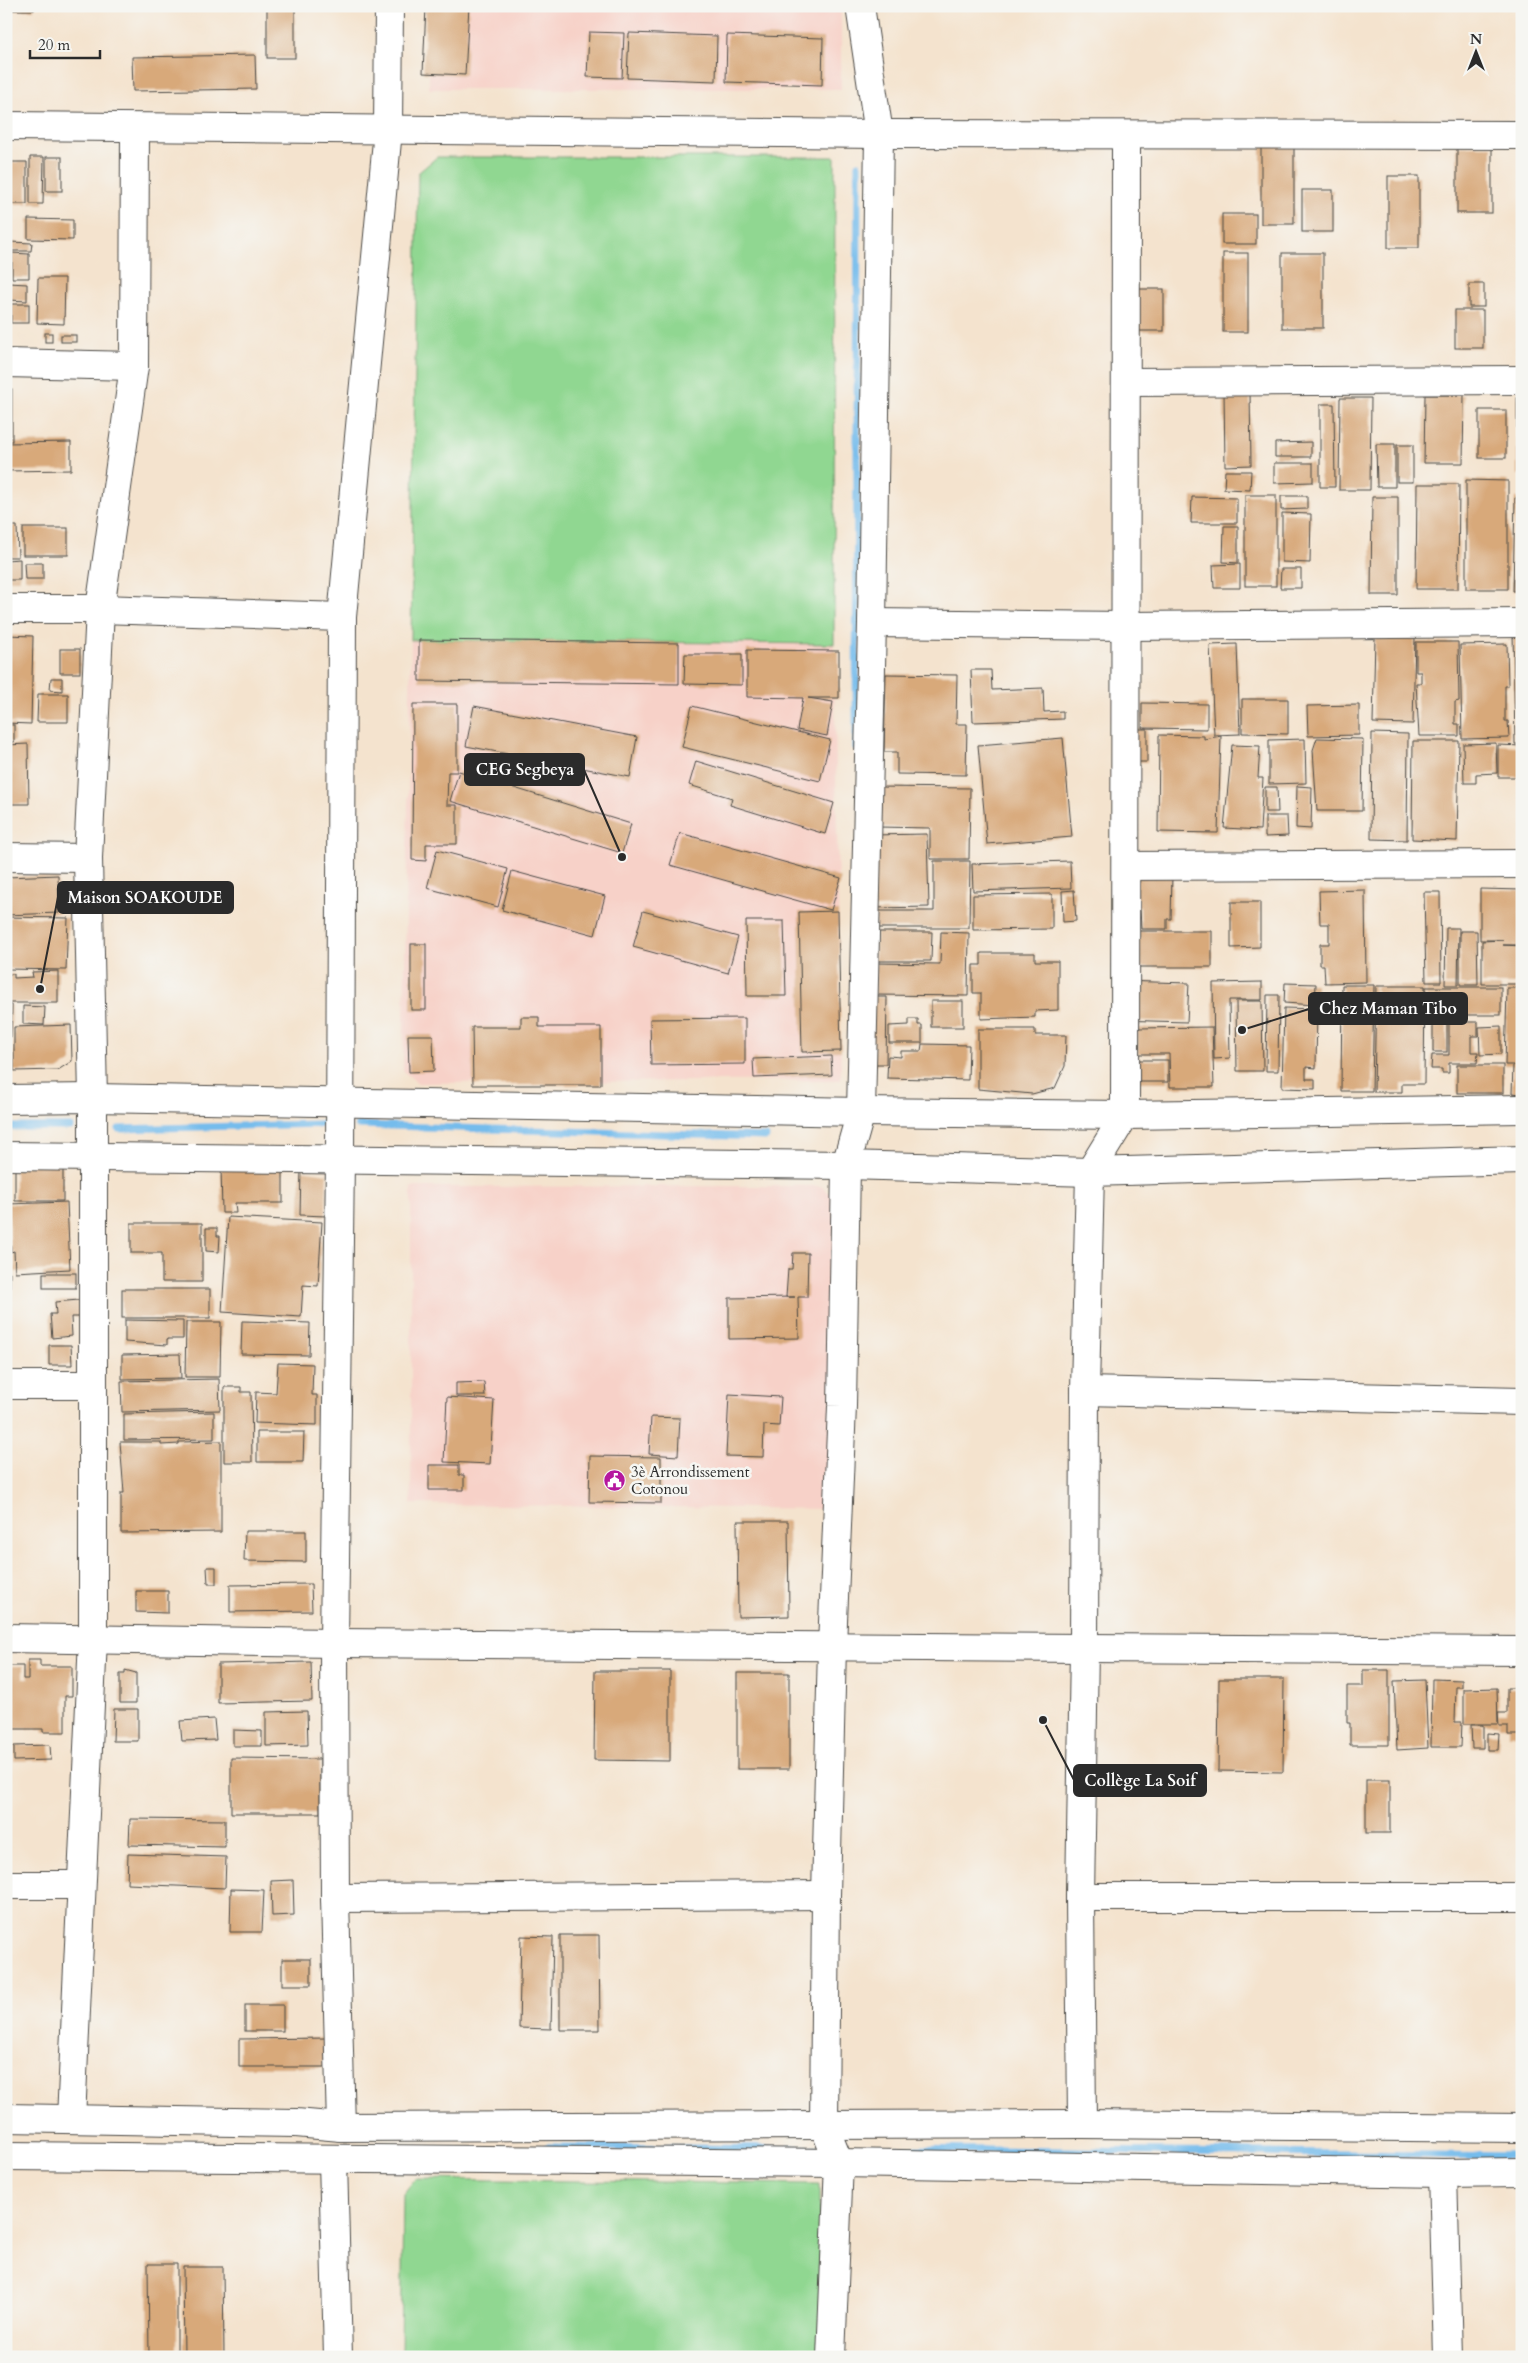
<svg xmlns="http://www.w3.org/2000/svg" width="1528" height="2363" viewBox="0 0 1528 2363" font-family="Cardo,serif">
<rect width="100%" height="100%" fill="#f6f6f2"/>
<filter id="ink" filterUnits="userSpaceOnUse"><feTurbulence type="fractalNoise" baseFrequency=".02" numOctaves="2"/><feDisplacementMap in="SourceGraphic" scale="10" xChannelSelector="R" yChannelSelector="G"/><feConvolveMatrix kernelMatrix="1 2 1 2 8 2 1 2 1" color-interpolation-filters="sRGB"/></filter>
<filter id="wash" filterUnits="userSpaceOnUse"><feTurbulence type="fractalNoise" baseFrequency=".0096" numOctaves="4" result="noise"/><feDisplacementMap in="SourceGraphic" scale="20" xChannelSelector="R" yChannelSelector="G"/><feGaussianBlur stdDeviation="1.12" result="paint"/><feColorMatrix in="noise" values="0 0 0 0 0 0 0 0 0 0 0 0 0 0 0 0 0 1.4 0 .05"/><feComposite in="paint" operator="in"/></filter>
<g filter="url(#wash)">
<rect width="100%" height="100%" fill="#f4e3ce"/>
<g fill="#f7d1c8">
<rect x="429" y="6" width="412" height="83"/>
<polygon points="411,640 834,644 841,1080 418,1083 403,1071"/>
<polygon points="821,1186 842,1203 833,1509 411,1504 411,1187"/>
</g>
<g fill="#90d791" stroke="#5e815e">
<polygon points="437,157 835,157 834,644 411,640 418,173"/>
<polygon points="415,2179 820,2184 821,2357 401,2357 403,2194"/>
</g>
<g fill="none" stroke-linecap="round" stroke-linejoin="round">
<g stroke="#74bcec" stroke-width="7">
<polyline points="856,747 858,165"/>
<polyline points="358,1125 766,1137"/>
<polyline points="6,1127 70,1127"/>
<polyline points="119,1129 321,1124"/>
<polyline points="548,2147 828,2149"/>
<polyline points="898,2149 1522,2156"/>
</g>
</g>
<g id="blocks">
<g fill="#d8a97a">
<rect x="8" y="6" width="26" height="4"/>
<rect x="267" y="6" width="28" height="52"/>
<polygon points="426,6 469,6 465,75 423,73"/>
<polygon points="589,32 624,33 622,78 587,77"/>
<polygon points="629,33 717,36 716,81 627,78"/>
<polygon points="727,35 823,38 822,85 726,82"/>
<polygon points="255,55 256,89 133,91 132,57"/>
<rect x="1261" y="145" width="33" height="79"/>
<rect x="1457" y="146" width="35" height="67"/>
<polygon points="30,157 44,157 43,204 30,204"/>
<rect x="46" y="157" width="16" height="34"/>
<polygon points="9,162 27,162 27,204 8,204"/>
<rect x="1388" y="176" width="31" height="72"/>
<rect x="1302" y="190" width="31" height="42"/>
<rect x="1222" y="214" width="34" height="30"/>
<polygon points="28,219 73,220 73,240 28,239"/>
<polygon points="9,242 32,243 31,251 8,251"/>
<polygon points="12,253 29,254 29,278 12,278"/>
<rect x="1223" y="253" width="25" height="79"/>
<rect x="1282" y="253" width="41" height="75"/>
<polygon points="38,278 65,278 64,324 37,323"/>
<polygon points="9,283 27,284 27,301 9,300"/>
<rect x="1469" y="284" width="15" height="23"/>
<rect x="1125" y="289" width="39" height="42"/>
<rect x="11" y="304" width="18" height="19"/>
<rect x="1455" y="310" width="28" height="38"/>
<rect x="45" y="333" width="7" height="9"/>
<rect x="61" y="335" width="15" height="7"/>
<rect x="6" y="389" width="6" height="52"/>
<polygon points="1224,391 1250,391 1251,465 1225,466"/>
<polygon points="1425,395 1464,395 1463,463 1424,463"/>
<polygon points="1340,398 1371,398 1370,490 1339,490"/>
<rect x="1517" y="398" width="5" height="77"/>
<polygon points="1320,404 1334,404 1335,487 1320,487"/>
<rect x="1479" y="410" width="27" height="48"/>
<polygon points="71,442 71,470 6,471 6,443"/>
<polygon points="1311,442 1311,457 1275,457 1275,443"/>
<polygon points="1376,444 1395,444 1395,487 1377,487"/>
<rect x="1397" y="445" width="16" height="37"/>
<polygon points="1274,463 1313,463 1313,482 1274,483"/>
<polygon points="1225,471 1251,471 1250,490 1224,489"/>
<polygon points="1466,480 1508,481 1508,589 1466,589"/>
<polygon points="1417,484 1459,484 1458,589 1416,589"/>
<rect x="1245" y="495" width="31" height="91"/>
<polygon points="1281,496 1307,496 1307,509 1281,510"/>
<polygon points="1192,497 1237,498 1237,523 1191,523"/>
<polygon points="1372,497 1398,497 1398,595 1371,595"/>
<polygon points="1515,498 1522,498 1522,591 1513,591"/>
<polygon points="1282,513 1311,514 1310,563 1282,562"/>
<polygon points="6,526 17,526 18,557 6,557"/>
<polygon points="1224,526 1238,526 1238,563 1223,562"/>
<rect x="23" y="528" width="45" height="27"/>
<polygon points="20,559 20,580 6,580 6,560"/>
<polygon points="24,563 43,563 43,579 25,579"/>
<polygon points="1240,564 1240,588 1214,588 1213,565"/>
<polygon points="1281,569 1301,569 1301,588 1280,588"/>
<polygon points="1513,632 1522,632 1522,744 1515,744"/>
<polygon points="6,635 33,636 31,724 6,723"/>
<polygon points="1375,637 1415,638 1413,724 1373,723"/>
<polygon points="419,640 679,643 679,684 419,681"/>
<polygon points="1416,642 1458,642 1459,701 1455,702 1455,724 1459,724 1459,736 1419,736 1416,683 1421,683 1421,672 1416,672"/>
<polygon points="1237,644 1240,734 1214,735 1210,645"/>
<polygon points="1507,644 1508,686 1505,686 1505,721 1508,721 1509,738 1462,739 1460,645"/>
<rect x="60" y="649" width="20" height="24"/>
<polygon points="747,650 839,651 839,698 808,698 833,702 827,736 797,730 803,698 747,697"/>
<polygon points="685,654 742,654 742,685 684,684"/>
<polygon points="971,670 991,670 992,690 1043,688 1044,712 1063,711 1063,719 973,722"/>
<polygon points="886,674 957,675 956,724 967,724 966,775 897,774 897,752 884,752"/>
<polygon points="51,678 62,678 62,691 50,690"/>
<polygon points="38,694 68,694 68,722 37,722"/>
<polygon points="1242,699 1288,699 1288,734 1242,733"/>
<polygon points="1142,703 1207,704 1207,729 1142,728"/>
<polygon points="413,704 457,704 457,772 448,772 447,805 457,805 457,844 426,844 426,861 412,860"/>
<polygon points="1359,705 1359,735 1308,736 1307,706"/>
<polygon points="474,706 637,737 630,777 466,746"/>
<polygon points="692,706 830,740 820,781 682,747"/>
<rect x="6" y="725" width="8" height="17"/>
<rect x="1118" y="729" width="29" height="33"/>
<polygon points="1372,733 1408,734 1407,840 1371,839"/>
<polygon points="1159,735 1204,736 1204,739 1221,736 1218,833 1158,832"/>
<polygon points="1063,738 1072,837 987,844 978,745"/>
<polygon points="1317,738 1363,739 1362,811 1317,811 1313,750"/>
<polygon points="1305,739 1306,783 1269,784 1269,740"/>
<polygon points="1413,741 1459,741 1457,841 1412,839"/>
<polygon points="1496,743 1497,773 1476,774 1476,783 1464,783 1463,744"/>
<polygon points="28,744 29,804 6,804 6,745"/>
<polygon points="1232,745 1260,746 1258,778 1263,778 1260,830 1224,828"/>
<polygon points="1498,745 1522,746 1522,777 1498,777"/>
<polygon points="696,761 834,803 825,834 730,805 732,798 689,785"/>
<polygon points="459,771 631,824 622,853 450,801"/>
<polygon points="1297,786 1312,787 1311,829 1296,828"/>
<polygon points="878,787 970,788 969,859 930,859 930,828 878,827"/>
<polygon points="1265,787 1277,787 1278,812 1265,812"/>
<polygon points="1265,816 1287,816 1288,836 1265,837"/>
<polygon points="680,833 841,878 831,910 670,865"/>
<polygon points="927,834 929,907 874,908 872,835"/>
<polygon points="437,850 508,869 498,907 427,888"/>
<polygon points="934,861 970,861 969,928 875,928 875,911 934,911"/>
<polygon points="1070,861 1071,888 973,891 972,864"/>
<polygon points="512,871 605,896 595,935 502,910"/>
<polygon points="58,875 59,913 6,915 6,877"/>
<polygon points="1125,875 1172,875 1171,919 1167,919 1167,929 1141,929 1140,907 1125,907"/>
<polygon points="1480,889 1522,890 1522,945 1503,945 1522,946 1522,984 1482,984 1482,941 1503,940 1480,940"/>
<polygon points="1074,890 1076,921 1063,922 1062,891"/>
<polygon points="1365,890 1366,982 1325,983 1324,965 1320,965 1320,944 1329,944 1329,924 1320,924 1319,891"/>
<polygon points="1424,892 1440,892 1441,982 1426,982"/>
<polygon points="1052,894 1052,929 973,930 973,895"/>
<polygon points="1231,902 1260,902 1260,947 1231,948"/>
<polygon points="643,911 738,937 728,973 633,947"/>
<polygon points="838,911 841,1051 802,1052 799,912"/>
<polygon points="6,917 68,918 66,970 6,969"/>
<polygon points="746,921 784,921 786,996 747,996"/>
<polygon points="1446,928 1459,928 1458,985 1445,985"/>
<polygon points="1137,931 1212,931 1212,967 1116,967"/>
<polygon points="1460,931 1477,931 1478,985 1460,985"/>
<polygon points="876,932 932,932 931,961 875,961"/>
<polygon points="941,932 969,933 968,996 875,995 876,963 940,964"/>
<rect x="411" y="944" width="15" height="66"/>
<polygon points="981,953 1035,953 1035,961 1058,961 1058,1010 1035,1011 1035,1017 981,1019 981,993 973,993 973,965 981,965"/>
<polygon points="58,971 58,1003 6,1003 6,974 14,974 14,978 33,977 32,972"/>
<polygon points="1118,981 1189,983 1187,1022 1117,1020"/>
<polygon points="1262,982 1262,1000 1229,1000 1230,1058 1214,1059 1213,983"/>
<polygon points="1285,983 1316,984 1315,1005 1284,1003"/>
<polygon points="1342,985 1374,985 1372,1091 1341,1091"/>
<polygon points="1376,986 1425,986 1424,1084 1402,1084 1402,1092 1374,1092"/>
<rect x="1426" y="987" width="75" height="28"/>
<polygon points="1507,988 1522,988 1522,1094 1512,1093 1513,1065 1505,1065"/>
<polygon points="1267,995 1279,995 1278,1071 1266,1071"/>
<polygon points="864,997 887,997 886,1064 863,1064"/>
<rect x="931" y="1001" width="32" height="26"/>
<polygon points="1236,1001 1262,1001 1263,1071 1237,1071"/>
<polygon points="6,1005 12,1005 11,1037 6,1037"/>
<polygon points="23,1006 45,1007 44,1025 23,1024"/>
<polygon points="1284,1008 1317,1009 1316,1068 1306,1067 1306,1079 1315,1079 1315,1089 1282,1088"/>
<polygon points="521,1017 539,1017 539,1027 601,1027 601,1085 473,1085 472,1027 521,1027"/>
<rect x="1433" y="1017" width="14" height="35"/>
<polygon points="745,1018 745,1064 651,1065 650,1019"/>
<polygon points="909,1019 918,1019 918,1025 922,1025 922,1043 889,1043 889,1026 909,1025"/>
<polygon points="1449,1022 1478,1022 1478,1036 1471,1036 1471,1052 1478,1052 1477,1063 1449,1063 1449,1073 1442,1073 1442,1069 1431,1069 1432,1055 1449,1055"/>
<polygon points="71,1025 72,1061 58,1070 14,1071 14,1027"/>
<polygon points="1501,1026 1501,1054 1480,1055 1479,1027"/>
<polygon points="1212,1027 1214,1087 1170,1087 1169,1054 1138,1054 1137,1028"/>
<polygon points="978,1029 1035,1029 1035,1035 1066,1035 1065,1066 1055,1088 1032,1094 978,1089"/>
<polygon points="408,1035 433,1035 434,1071 409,1072"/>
<polygon points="922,1044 969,1045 968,1080 887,1078 888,1056 901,1057 901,1051 921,1051"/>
<polygon points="831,1056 832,1075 754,1078 753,1059"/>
<rect x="1133" y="1060" width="35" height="22"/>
<rect x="1457" y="1065" width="46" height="28"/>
<polygon points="15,1159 63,1166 63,1201 15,1201"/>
<polygon points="283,1166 283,1203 235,1203 236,1213 222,1213 221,1167"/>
<polygon points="301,1170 327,1174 326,1216 300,1215"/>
<polygon points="67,1202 70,1269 15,1272 14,1251 11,1252 8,1204"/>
<polygon points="228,1217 322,1222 318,1286 303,1285 301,1317 222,1312"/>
<polygon points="131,1223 202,1223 202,1282 162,1282 162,1253 131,1253"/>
<polygon points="206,1228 217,1228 217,1236 220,1236 219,1252 206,1251"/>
<polygon points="793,1253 808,1253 807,1297 798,1297 799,1338 729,1339 729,1298 795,1297 786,1297 788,1269 792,1269"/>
<polygon points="6,1272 10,1272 9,1365 6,1365"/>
<rect x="43" y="1273" width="33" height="15"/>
<rect x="122" y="1289" width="88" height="29"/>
<polygon points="79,1300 80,1317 71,1317 72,1336 52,1338 50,1314 56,1314 55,1302"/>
<polygon points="125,1320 183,1321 183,1339 167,1339 167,1345 125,1342"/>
<polygon points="242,1321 310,1323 309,1355 241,1354"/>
<polygon points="186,1322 221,1322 220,1377 185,1377"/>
<polygon points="49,1345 71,1345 72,1365 49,1365"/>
<polygon points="180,1354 181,1378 122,1379 122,1355"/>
<polygon points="278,1363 313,1364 312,1395 317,1395 317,1425 255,1423 256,1392 276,1393"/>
<polygon points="219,1379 220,1410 122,1412 121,1381"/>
<polygon points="484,1382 485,1396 456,1396 456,1383"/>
<polygon points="224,1387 241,1387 241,1392 251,1392 252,1462 224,1462"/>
<polygon points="729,1394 781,1397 779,1426 764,1425 763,1457 726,1456"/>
<polygon points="447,1397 494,1400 490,1464 444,1462"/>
<polygon points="214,1412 214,1439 124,1440 124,1414"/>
<polygon points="651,1417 680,1418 678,1456 649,1454"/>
<polygon points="257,1432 304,1432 303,1462 257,1462"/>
<polygon points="221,1441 221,1532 121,1533 121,1493 124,1493 120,1442 161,1442 161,1445 179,1444 179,1442"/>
<polygon points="590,1456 661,1457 661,1503 589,1502"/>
<polygon points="429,1465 459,1465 459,1475 464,1475 464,1490 429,1490"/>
<polygon points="737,1521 788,1521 789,1616 738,1617"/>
<polygon points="245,1531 306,1531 306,1562 244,1561"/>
<polygon points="207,1567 216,1567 216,1584 208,1584"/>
<polygon points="311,1584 312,1611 230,1612 230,1585"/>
<polygon points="136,1591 168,1591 168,1613 136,1612"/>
<polygon points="28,1660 40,1660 40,1666 72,1666 72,1696 65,1696 65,1732 43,1732 43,1729 9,1729 9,1666 23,1666 23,1679 28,1679"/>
<polygon points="311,1662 312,1701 218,1703 218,1664"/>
<polygon points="125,1670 136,1673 136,1703 120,1703 120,1674 125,1674"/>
<polygon points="1363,1670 1389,1670 1389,1745 1350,1745 1350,1723 1347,1723 1347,1686 1363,1686"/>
<polygon points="595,1671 670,1671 670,1761 594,1760"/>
<rect x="737" y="1673" width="52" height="96"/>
<polygon points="1219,1679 1284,1679 1283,1772 1218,1771"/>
<polygon points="1432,1679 1462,1680 1462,1687 1456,1687 1455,1722 1462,1722 1461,1747 1431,1747"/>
<polygon points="1425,1680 1428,1748 1397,1750 1394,1681"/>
<polygon points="1497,1688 1498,1724 1464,1724 1464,1689"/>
<polygon points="1507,1688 1522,1688 1522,1735 1508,1735 1508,1726 1499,1726 1498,1713 1507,1713"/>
<polygon points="114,1709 138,1709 138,1741 113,1741"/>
<polygon points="307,1711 308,1745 266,1746 266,1712"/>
<polygon points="214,1719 216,1740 182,1741 180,1721"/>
<polygon points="1471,1725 1483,1725 1483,1748 1472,1748"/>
<polygon points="233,1730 262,1731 262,1746 233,1746"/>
<polygon points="1487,1733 1499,1734 1498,1750 1487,1750"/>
<polygon points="50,1745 51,1760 14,1761 14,1746"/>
<polygon points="231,1758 320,1759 320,1813 231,1813"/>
<rect x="1366" y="1780" width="24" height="53"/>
<polygon points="130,1819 225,1820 225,1847 129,1845"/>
<polygon points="128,1854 226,1857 225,1888 127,1884"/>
<polygon points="293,1880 294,1915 272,1916 271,1881"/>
<polygon points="231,1889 264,1890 262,1932 230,1932"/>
<polygon points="560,1935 599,1935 600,2030 560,2030"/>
<polygon points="521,1936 553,1937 551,2029 519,2028"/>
<rect x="282" y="1959" width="29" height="26"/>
<rect x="245" y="2005" width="38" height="26"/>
<polygon points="329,2038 330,2067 239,2067 239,2039"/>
<polygon points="148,2264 177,2264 177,2357 149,2357"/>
<polygon points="183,2267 223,2267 224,2356 184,2357"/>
</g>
</g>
</g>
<g filter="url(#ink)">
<use href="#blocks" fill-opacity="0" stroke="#494743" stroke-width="1"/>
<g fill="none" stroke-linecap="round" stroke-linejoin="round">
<defs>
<g id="street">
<polyline points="6,126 879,134 1522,135"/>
<polyline points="6,363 134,366"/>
<polyline points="1126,382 1522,380"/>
<polyline points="6,609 100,609 342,617"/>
<polyline points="872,623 1126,626 1522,623"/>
<polyline points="6,857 88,858"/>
<polyline points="1126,866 1522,864"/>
<polyline points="6,1385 92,1385"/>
<polyline points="1085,1391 1522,1401"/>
<polyline points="6,1638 334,1643 1522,1651"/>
<polyline points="6,1885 81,1885"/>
<polyline points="1080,1897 1522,1897"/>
<polyline points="335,1898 826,1895"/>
<polyline points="6,2118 296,2123 341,2127 1082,2124 1522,2128"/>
<polyline points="71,2119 93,1639 93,1098 88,858 100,609 134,366 135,128"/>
<polyline points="1082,2124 1080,1897 1084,1648 1085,1391 1090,1172 1125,1115 1126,135"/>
<polyline points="341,2127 335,1898 334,1643 340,1160 342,617 388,130 389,6"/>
<polyline points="6,2156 839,2163 1443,2173 1522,2172"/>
<polyline points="333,2160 338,2357"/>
<polyline points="1443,2173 1448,2357"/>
<polyline points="831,2357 839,2163 824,2126 826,1895 832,1646 842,1406 846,1165 861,1112 872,623 879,134 860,6"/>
</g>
<g id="secondary">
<polyline points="6,1099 93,1098 861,1112 1125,1115 1522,1109"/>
<polyline points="6,1156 846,1165 1090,1172 1522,1160"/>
</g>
</defs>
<use href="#street" stroke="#494743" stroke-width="30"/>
<use href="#secondary" stroke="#494743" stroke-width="30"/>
<use href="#street" stroke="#fff" stroke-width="28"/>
<use href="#secondary" stroke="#fff" stroke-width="28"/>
</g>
</g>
<defs>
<symbol id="civic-disc" viewBox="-11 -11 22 22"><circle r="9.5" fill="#b5179e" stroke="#f6f6f2"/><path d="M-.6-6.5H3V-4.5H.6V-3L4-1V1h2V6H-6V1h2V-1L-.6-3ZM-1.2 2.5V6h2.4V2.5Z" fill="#fff"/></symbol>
</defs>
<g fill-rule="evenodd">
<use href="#civic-disc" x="602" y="1468" width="25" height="25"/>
</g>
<g text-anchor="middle" stroke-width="5" stroke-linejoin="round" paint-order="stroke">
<g font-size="15" fill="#2b2b2b" stroke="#f6f6f2" text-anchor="start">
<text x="631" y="1477">3è Arrondissement<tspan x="631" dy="17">Cotonou</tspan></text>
</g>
</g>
<path fill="none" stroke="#2b2b2b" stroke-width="2" d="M622 857L584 770M40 989L58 897M1242 1030L1309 1009M1043 1720L1074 1780"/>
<g fill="#2b2b2b" stroke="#f6f6f2" stroke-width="2">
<circle cx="622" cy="857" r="5"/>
<circle cx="40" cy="989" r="5"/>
<circle cx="1242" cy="1030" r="5"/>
<circle cx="1043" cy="1720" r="5"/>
</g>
<g fill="#2b2b2b" stroke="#2b2b2b" stroke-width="2">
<rect x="465" y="754" width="119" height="31" rx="5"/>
<rect x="58" y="882" width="175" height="31" rx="5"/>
<rect x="1309" y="993" width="158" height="31" rx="5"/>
<rect x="1074" y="1765" width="132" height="31" rx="5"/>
</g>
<g font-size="16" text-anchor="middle" font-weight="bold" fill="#fff">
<text x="525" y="775">CEG Segbeya</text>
<text x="145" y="903">Maison SOAKOUDE</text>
<text x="1388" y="1014">Chez Maman Tibo</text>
<text x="1140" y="1786">Collège La Soif</text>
</g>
<rect width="1528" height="2363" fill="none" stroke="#f6f6f2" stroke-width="25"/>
<g transform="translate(1476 52)" stroke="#f6f6f2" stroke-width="4" paint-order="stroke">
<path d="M0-4L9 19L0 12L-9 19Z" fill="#2b2b2b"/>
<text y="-8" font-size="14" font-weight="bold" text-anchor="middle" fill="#2b2b2b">N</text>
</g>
<path d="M30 50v8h70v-8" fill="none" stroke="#2b2b2b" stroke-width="2.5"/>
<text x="38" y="50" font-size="15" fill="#2b2b2b" stroke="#f6f6f2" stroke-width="4" paint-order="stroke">20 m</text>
</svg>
